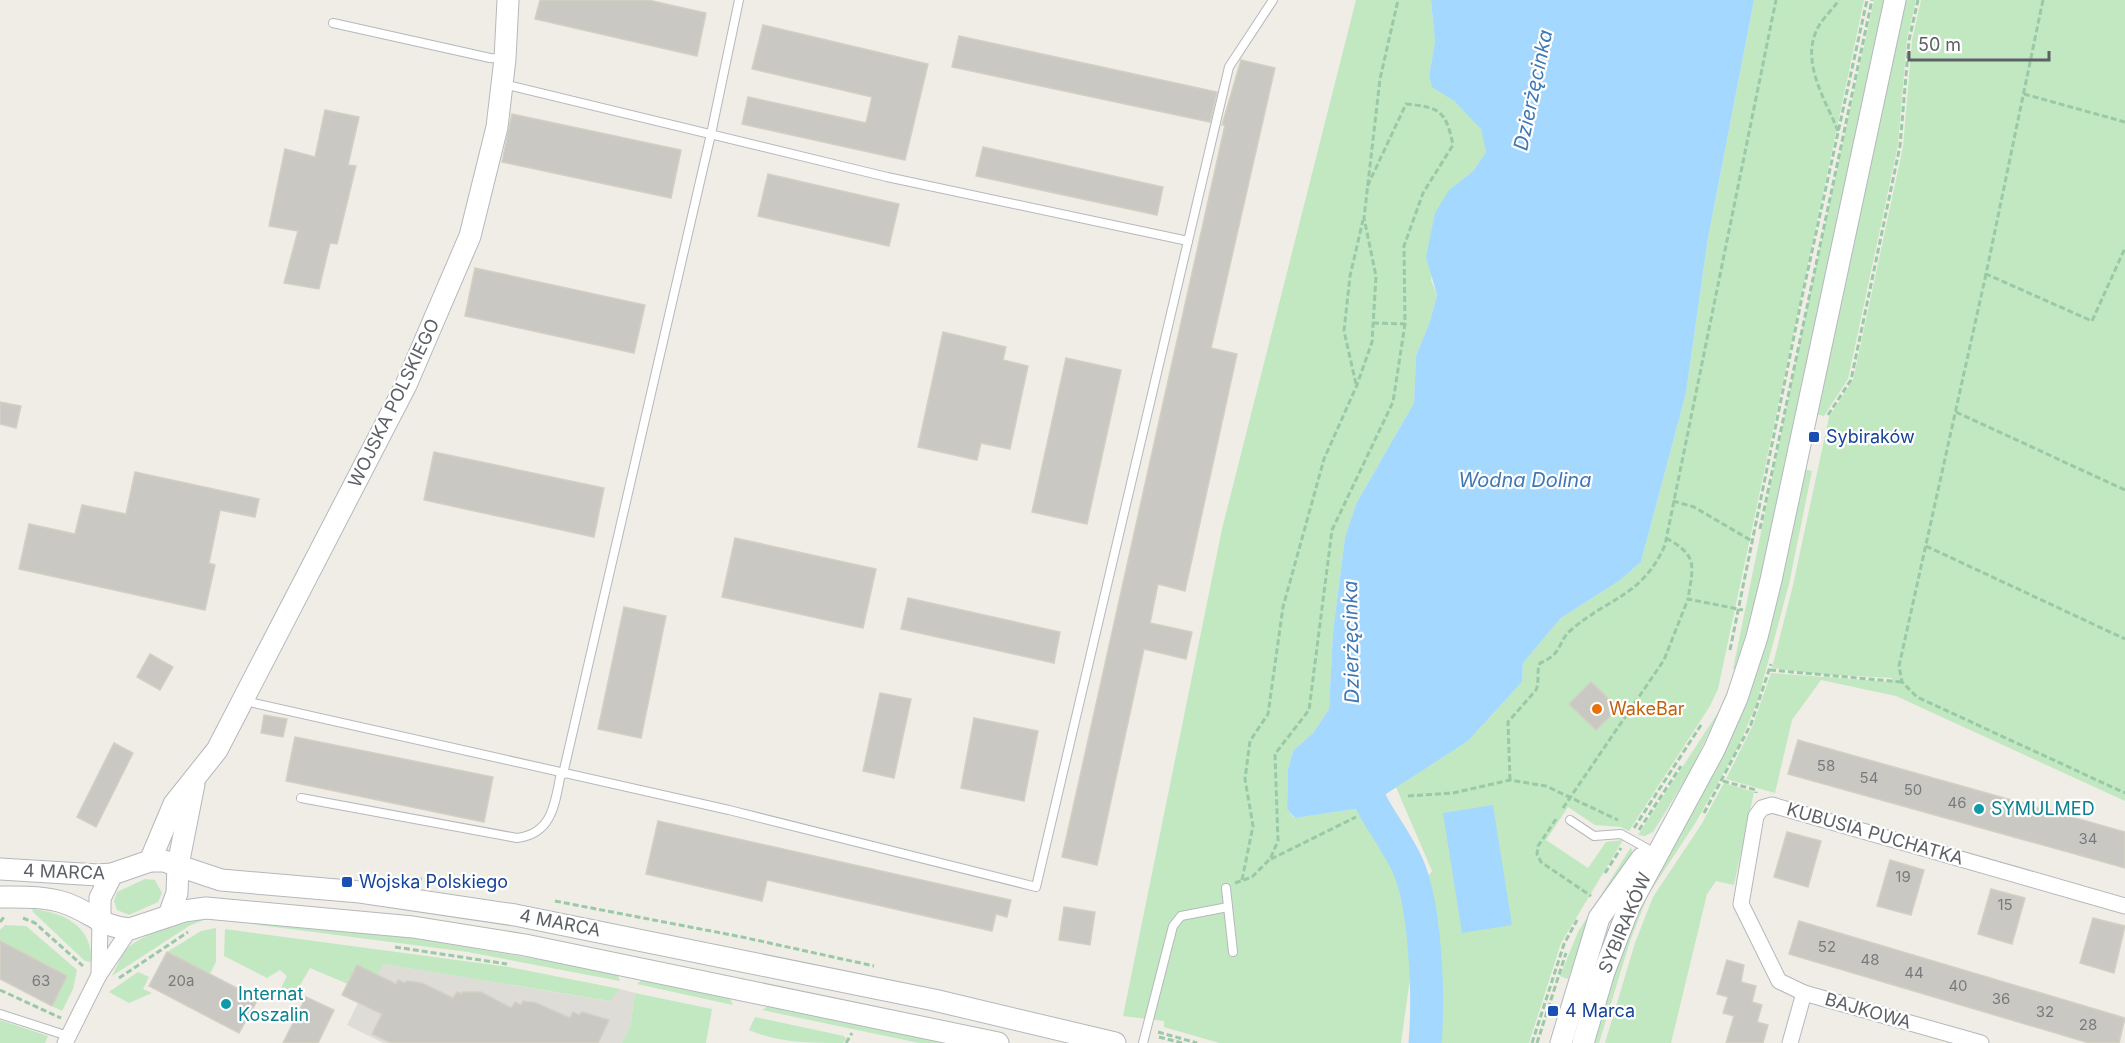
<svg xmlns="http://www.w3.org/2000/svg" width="2125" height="1043" viewBox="0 0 2125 1043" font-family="Inter,sans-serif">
<rect width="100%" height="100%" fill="#efede5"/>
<polygon fill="#dedcd7" points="383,964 609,1001 620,989 635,993 630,1028 622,1043 383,1043 347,1025 373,973"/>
<g fill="#c1e8c1">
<polygon points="1356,0 1431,0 1435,42 1429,76 1432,86 1454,101 1482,129 1486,152 1473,171 1449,190 1431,280 1437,295 1430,321 1416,356 1414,403 1356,504 1345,537 1333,632 1329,709 1313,733 1293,751 1288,769 1287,809 1294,818 1361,808 1394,866 1413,957 1401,1043 1219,1043 1164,1027 1164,1021 1123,1016 1222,529"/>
<polygon points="1754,0 1864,0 1718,689 1710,706 1629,831 1621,827 1595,825 1568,807 1546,840 1588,868 1606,842 1623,840 1561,943 1529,1043 1439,1043 1424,882 1432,871 1396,787 1468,741 1522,682 1523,663 1561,618 1619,581 1641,562 1686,393 1708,238"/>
<polygon points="1874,0 1884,0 1756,598 1736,670 1733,669 1809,298"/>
<polygon points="1905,0 1916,0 1907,39 1898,145 1848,379 1824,416 1816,414"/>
<polygon points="1921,0 2125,0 2125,801 1896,696 1821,680 1792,720 1775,793 1726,779 1753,725 1771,673 1892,682 1892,678 1816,674 1772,668 1793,585 1829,417 1853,380 1903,147 1912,40"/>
<polygon points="1805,469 1812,471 1789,584 1757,703 1737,749 1696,822 1648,895 1630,941 1599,1043 1590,1043 1622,940 1728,744 1758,671 1776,603"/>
<polygon points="1719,711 1690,772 1653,832 1645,836 1638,835"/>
<polygon points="1724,783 1754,792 1734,885 1716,881 1707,894 1671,1043 1605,1043 1635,943 1653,897 1701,825"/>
<polygon points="1631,847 1633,855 1589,921 1568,979 1560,976 1578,932"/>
<polygon points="145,879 155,880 162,893 158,902 129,915 117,910 114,901 117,892"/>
<path d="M32,909C63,912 93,926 91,962L85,961L33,912Z"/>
<path d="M208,918L189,926L112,976C116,968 120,958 125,951C140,933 186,922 208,918Z"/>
<polygon points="230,919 401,936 612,972 618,975 620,981 468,952 259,925"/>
<polygon points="5,925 26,926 77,970 73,989 62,1011 52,1006 0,941 0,930"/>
<polygon points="216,928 216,962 210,974 167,952 201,931"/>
<polygon points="225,929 509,967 620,989 610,1001 383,964 378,975 357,966 348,984 310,968 292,999 279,992 287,976 280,970 267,978 224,956"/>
<polygon points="138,972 149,977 143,989 152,993 129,1003 109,992"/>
<polygon points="643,979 729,996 733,1005 637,984"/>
<polygon points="635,993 712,1009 706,1043 622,1043 630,1028"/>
<polygon points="770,1005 953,1043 919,1043 762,1010"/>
<path d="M755,1017L844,1036L846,1039L843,1043C810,1043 779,1043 749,1030Z"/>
<polygon points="0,1020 48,1036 45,1043 0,1043"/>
</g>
<g fill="#a5d8ff">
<polygon points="1431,0 1754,0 1708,238 1686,393 1641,562 1619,581 1561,618 1523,663 1522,682 1468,741 1372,803 1361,808 1295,818 1287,809 1288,769 1293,751 1313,733 1329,709 1333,632 1345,537 1356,504 1414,403 1416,356 1430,321 1437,295 1426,257 1435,213 1449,190 1473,171 1486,152 1481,129 1454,101 1432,87 1429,76 1435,42"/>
<polygon points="1493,805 1512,925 1462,933 1443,813"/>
</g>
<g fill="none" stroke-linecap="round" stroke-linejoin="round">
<path stroke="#a5d8ff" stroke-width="33" d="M1355,761C1361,777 1366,793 1374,808C1385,827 1398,845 1407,864C1426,905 1429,998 1425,1043"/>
</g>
<g fill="#cac8c2" stroke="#d4cfc3" stroke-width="1.5">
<polygon points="540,0 648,0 706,13 697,56 535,19"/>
<polygon points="763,25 928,64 905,160 742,124 748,97 866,123 872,97 752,69"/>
<polygon points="959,36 1217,92 1210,122 952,67"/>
<polygon points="1241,60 1275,68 1211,348 1237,354 1185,591 1158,584 1150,623 1192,632 1186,659 1144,649 1097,865 1062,857 1225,125 1222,125"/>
<polygon points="325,110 359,117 348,165 356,166 337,244 330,243 319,289 284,283 298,231 269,226 285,149 315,157"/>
<polygon points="512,114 681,150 671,198 502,162"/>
<polygon points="983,147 1163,187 1157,215 976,176"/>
<polygon points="768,174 899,204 889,246 758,216"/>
<polygon points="475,268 645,305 634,353 465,316"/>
<polygon points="943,332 1006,347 1003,360 1028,366 1010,449 981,443 977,460 918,447"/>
<polygon points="1066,358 1121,370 1087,524 1032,512"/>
<polygon points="0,402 21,406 16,428 0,424"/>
<polygon points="434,452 604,488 594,537 424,500"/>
<polygon points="135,472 259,499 255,517 220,510 209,563 215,565 205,610 19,569 29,524 75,534 82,505 126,514"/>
<polygon points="735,538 876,569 863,628 722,597"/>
<polygon points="908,598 1060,632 1054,663 901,629"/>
<polygon points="624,607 666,616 641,738 598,729"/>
<polygon points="150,654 173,667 160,690 137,677"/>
<polygon points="1591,682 1618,708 1596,730 1569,704"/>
<polygon points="880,693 911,699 894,778 863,771"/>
<polygon points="264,715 287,719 283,737 261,733"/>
<polygon points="974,718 1038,731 1024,801 961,788"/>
<polygon points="295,737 493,777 484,822 286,781"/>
<polygon points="1798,740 2125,832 2125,868 1788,774"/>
<polygon points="114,743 133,753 96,827 77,817"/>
<polygon points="658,821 1011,900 1007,917 996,914 992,931 767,880 762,901 646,874"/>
<polygon points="1787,832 1821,841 1808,887 1774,877"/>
<polygon points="1890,860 1924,870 1911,915 1877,906"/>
<polygon points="1991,889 2025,898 2012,944 1978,934"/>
<polygon points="1064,907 1095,912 1090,945 1059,940"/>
<polygon points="2093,918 2125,926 2114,973 2080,963"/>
<polygon points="1799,921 2125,1018 2119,1043 2089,1043 1789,954"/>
<polygon points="0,941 67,976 52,1006 0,979"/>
<polygon points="167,952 258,999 239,1033 149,986"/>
<polygon points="1727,960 1744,965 1741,982 1756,986 1752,1002 1762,1005 1757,1022 1768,1025 1763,1043 1726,1043 1734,1016 1723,1013 1728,997 1717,994"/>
<polygon points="357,965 396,984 398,980 405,983 407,981 422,983 453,998 457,992 462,994 463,992 481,992 511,1008 515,1002 521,1005 523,1001 536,1003 570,1018 573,1012 579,1015 582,1012 609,1020 598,1043 391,1043 372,1034 382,1014 342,995"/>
<polygon points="306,997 334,1010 318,1043 283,1043"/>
</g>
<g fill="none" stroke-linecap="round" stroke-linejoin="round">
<defs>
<g id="lane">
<polyline points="333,23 490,58 504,59"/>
<polyline points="503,84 887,177 1188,241"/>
<polyline points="245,701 729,810 1036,887 1229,67 1273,0"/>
<polyline points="563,774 711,134 739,0"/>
<path d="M301,798L517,838C553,834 555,802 561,773"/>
<polyline points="1570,820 1594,836 1621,834 1648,849"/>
<polyline points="1226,888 1233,952"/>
<polyline points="0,1014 68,1036"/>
<polyline points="1143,1043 1173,926 1181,916 1228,907"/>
</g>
<g id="street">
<polyline points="99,975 100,922"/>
<polyline points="65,1043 99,975 130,929"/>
<polyline points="1790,1043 1804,993"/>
<polyline points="1981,1043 1804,993 1779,981 1741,904 1756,816 1762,808 1772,805 2125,906"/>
</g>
<g id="secondary">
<polyline points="150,861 174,804 217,750 406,385 470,236 497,127 505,59 508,0"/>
<polyline points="0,869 98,875 112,874 150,861 164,861 221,880 360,892 515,915 934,1000 1115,1043"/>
<path d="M0,897C21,897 45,896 65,903C89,911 104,928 130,929L184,911L206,908L413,927L525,945L998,1043"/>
<polyline points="169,915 177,893 178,865 194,784"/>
<polyline points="100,922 100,898 112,874"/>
<polyline points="1561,1043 1599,918 1642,858"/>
<polyline points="1583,1043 1604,972 1629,907 1714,750 1737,698 1757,637 1771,580 1895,0"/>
</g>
</defs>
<use href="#lane" stroke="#b5b8bc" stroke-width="10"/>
<use href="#street" stroke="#b5b8bc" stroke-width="17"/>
<use href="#secondary" stroke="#b4b8bd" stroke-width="23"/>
<g stroke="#9ac9a7" stroke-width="3" stroke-dasharray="6 3" stroke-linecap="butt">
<polyline points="2043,0 1986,274 2092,321 2125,248"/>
<polyline points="2024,94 2125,122"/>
<path d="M1838,131C1826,101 1803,66 1815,34C1820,20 1831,12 1839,0"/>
<polyline points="1986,274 1899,666 1902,682 1917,697 2125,793"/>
<polyline points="1373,323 1405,324"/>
<polyline points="1356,384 1344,331 1350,276 1363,220"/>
<polyline points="1956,412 2125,490"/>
<polyline points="1828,415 1851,380 1900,146 1909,40 1918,0"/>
<polyline points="1673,501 1694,507 1752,541"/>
<polyline points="1760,529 1872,0"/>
<path d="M1666,538C1699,556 1693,566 1688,599"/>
<polyline points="1926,546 2125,639"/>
<polyline points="1730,650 1802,297 1867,0"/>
<polyline points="1770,670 1902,682"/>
<path d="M1510,780L1508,722L1536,690C1540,681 1536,672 1540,663C1563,654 1557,642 1571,630C1609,597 1642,597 1665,545L1776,0"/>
<polyline points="1723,781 1756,790 1756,793"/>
<polyline points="1408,796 1453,793 1510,780 1546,786 1618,820"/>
<polyline points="1563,808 1664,660 1688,599 1743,610"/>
<polyline points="1704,813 1751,724 1771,664"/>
<polyline points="1556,819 1538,846 1537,854 1541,862 1591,896"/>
<polyline points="1634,828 1701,725"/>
<polyline points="1639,830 1681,766"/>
<polyline points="1271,859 1356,817"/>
<polyline points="1605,873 1621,848"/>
<polyline points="407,877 489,889"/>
<polyline points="1242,880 1253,826 1245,779 1250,741 1268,714 1283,607 1324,459 1357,385 1372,342 1376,276 1364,218 1380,79 1398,0"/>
<path d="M1235,883L1252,877L1270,859L1278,841L1275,754L1309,710L1332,530L1393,402L1405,324L1404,246L1423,193L1453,145C1446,111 1440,107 1406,104L1367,187"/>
<polyline points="555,901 742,937 874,966"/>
<polyline points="23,918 35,923 83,966"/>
<polyline points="0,922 4,917"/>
<polyline points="395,947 507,964"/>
<polyline points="119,978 188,932"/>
<polyline points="0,990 61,1018"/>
<polyline points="1158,1032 1197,1043"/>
<polyline points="1159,1037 1182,1043"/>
<polyline points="846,1043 852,1033"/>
<polyline points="1532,1043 1564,944 1577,920"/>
<polyline points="1537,1043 1566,953"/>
</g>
<use href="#lane" stroke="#fff" stroke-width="8"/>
<use href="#street" stroke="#fff" stroke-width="15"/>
<use href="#secondary" stroke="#fff" stroke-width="21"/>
</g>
<g fill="#1a4fb4" stroke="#fff" stroke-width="2">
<rect x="1808" y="431" width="12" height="12" rx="3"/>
<rect x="341" y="876" width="12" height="12" rx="3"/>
<rect x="1547" y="1005" width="12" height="12" rx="3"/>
</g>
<circle fill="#e8710a" stroke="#fff" stroke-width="2" cx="1597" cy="709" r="6"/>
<g fill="#0f9aa8" stroke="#fff" stroke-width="2">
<circle cx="1979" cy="809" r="6"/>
<circle cx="226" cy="1004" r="6"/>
</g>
<g text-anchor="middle" stroke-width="4.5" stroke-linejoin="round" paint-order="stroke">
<g font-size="15" fill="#787b7d">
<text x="1826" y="771">58</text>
<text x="1869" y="783">54</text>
<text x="1913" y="795">50</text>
<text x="1957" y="808">46</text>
<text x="2088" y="844">34</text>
<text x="1903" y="882">19</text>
<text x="2005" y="910">15</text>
<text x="1827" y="952">52</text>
<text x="1870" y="965">48</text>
<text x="1914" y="978">44</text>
<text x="41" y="986">63</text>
<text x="181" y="986">20a</text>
<text x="1958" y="991">40</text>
<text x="2001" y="1004">36</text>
<text x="2045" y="1017">32</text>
<text x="2088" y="1030">28</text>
</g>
<g font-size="18" fill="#5d6166" stroke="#fff">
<text transform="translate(394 403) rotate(-64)" y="6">WOJSKA POLSKIEGO</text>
<text transform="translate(1875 834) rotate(16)" y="6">KUBUSIA PUCHATKA</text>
<text transform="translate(64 872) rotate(2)" y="6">4 MARCA</text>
<text transform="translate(560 923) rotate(11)" y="6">4 MARCA</text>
<text transform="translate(1625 923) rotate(-67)" y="6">SYBIRAKÓW</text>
<text transform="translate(1868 1011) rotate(16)" y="6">BAJKOWA</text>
</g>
<g font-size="18" fill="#164399" stroke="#fff" text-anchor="start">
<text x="1826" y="443">Sybiraków</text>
<text x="359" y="888">Wojska Polskiego</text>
<text x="1565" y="1017">4 Marca</text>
</g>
<g font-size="18" fill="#c56008" stroke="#fff" text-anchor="start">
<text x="1609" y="715">WakeBar</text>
</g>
<g font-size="18" fill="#0d838f" stroke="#fff" text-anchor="start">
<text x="1991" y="815">SYMULMED</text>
<text x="238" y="1000">Internat<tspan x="238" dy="21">Koszalin</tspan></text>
</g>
<g font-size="20" font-style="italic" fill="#3f78b5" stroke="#fff">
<text transform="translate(1533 90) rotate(-78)" y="7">Dzierżęcinka</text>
<text x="1525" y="487">Wodna Dolina</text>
<text transform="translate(1351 642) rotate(-91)" y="7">Dzierżęcinka</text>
</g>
</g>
<path d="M1909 51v9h140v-9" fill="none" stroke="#5d6166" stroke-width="3"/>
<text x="1918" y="51" font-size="18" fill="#5d6166" stroke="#ffffff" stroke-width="4.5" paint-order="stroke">50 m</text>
</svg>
